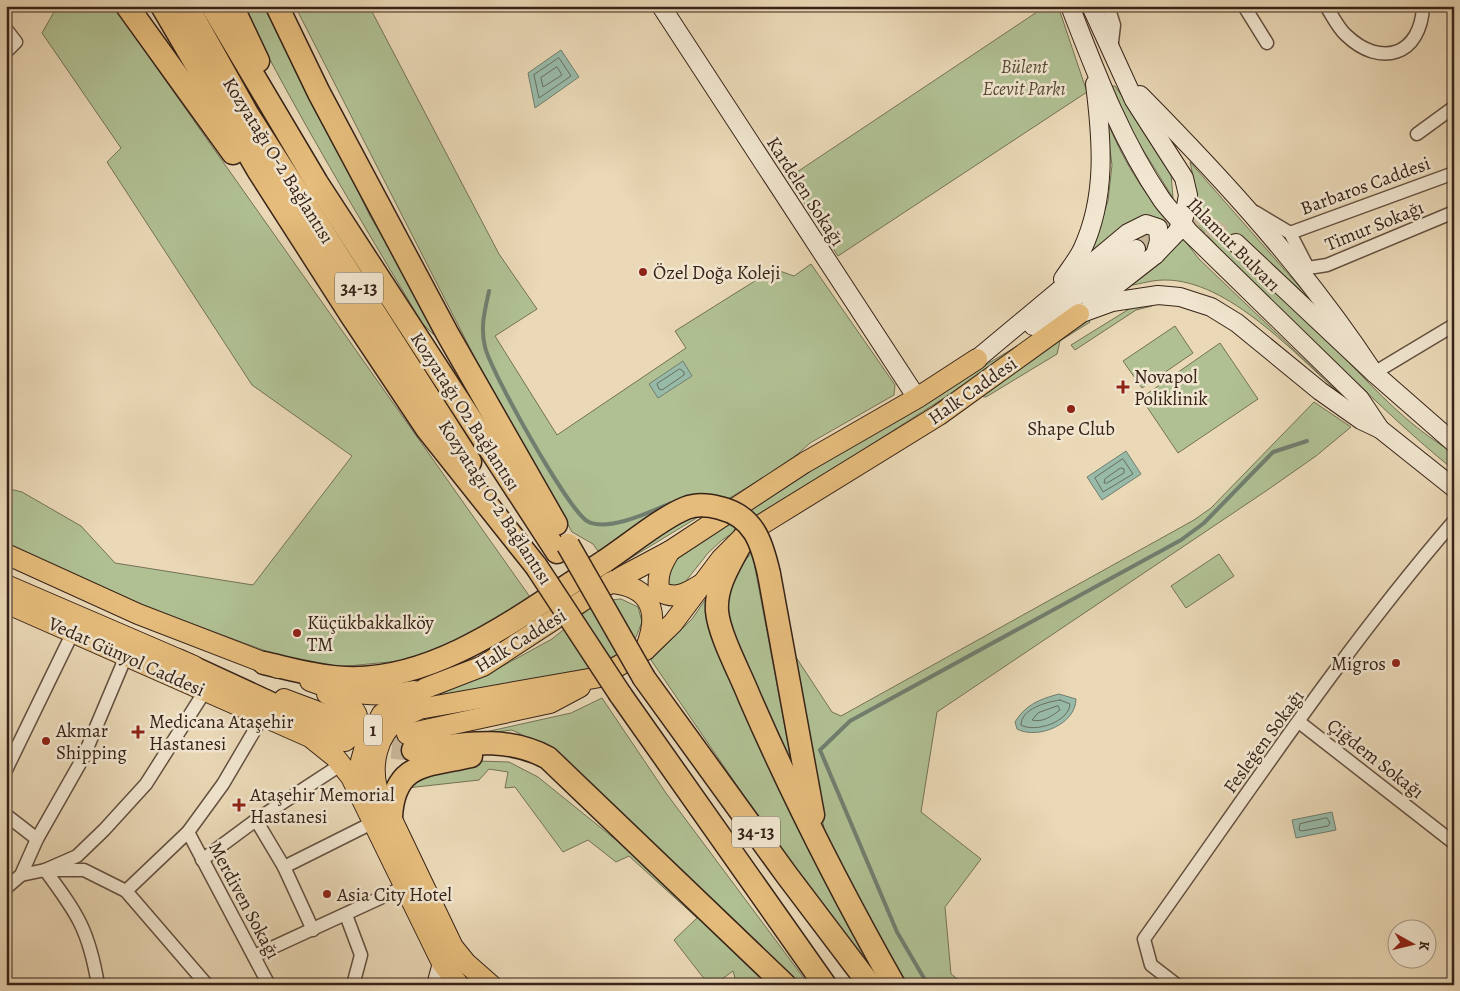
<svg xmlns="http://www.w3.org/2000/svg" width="1460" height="991" viewBox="0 0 1460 991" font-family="Alegreya,serif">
<rect width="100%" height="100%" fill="#ead8b6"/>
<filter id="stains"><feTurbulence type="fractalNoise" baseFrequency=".004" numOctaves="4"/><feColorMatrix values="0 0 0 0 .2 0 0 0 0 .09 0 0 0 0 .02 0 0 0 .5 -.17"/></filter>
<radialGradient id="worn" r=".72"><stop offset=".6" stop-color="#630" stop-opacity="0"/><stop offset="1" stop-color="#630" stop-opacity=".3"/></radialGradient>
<g fill="#b0c093" stroke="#747256">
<polygon points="51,6 113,6 530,597 475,632 429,653 400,661 337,667 282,657 155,610 39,561 6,543 6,488 22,492 81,526 115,563 253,585 352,456 252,385 107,162 121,148 42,33 54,12"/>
<path d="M242,6H268L370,216L429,315L434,335L422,323C360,219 297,115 242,6Z"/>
<polygon points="295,6 369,6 499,254 537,309 495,336 557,435 686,348 675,331 774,269 794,276 811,264 895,385 894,395 810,443 789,462 611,570 593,544 572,532 476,360"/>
<polygon points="1046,6 1058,6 1087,92 838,256 788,178"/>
<polygon points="1111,86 1115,86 1165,158 1171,174 1173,198 1137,140"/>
<path d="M1106,119C1122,157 1142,194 1172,223L1163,235V225L1090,254L1108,201L1112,165Z"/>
<path d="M1190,162L1312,301L1240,237C1280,284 1318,331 1361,375C1390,405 1418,432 1454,453V470C1414,438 1378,403 1341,368C1289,319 1237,270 1190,216L1194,181Z"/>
<path d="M1181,236L1199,259L1341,395C1296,355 1228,279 1164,280C1151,280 1136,285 1123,287Z"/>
<polygon points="1151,302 1152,306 1136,310 1075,350 1071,345 1134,306"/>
<polygon points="1088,319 1090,322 1060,341 1057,354 986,397 967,394"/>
<polygon points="1175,326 1193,353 1142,388 1123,361"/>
<polygon points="1220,343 1258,399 1178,453 1141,398"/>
<polygon points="1017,346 1005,359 722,540 708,553 682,586 671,588 665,585 669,565 677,558 787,485"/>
<polygon points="1314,402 1351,427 1316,456 1266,491 937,712 921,812 981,859 945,907 951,974 965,985 904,985 845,886 824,828 784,639 832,712 841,716 1194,520 1211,508"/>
<polygon points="752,552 794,775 791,777 725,612 733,575"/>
<polygon points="1219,554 1234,576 1186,608 1171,586"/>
<polygon points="714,587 884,984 849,949 651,660 692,619"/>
<polygon points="621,599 638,607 642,622 636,637 616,655 591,668 566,677 434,697 499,668 552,639 599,601"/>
<polygon points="602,698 666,793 809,985 798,985 698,886 550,748 512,730 472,735 571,713"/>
<polygon points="477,761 509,762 538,777 647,865 776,985 737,985 733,971 714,985 709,985 674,940 697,918 629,856 616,862 588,840 563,852 515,787 505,788 508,772 489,769 479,780 407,788 421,773"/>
</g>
<g fill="#98baa9" stroke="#717e6f">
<polygon points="561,50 579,77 535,108 528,73"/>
<polygon points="683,361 692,376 658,398 649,384"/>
<polygon points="1126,451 1141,474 1102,500 1087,477"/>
<path d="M1059,694L1076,699C1076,724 1038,740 1017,729L1015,722C1025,705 1040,699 1059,694Z"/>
<polygon points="1332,812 1336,830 1296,838 1292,820"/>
</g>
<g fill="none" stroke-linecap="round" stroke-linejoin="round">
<g stroke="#686e60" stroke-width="1">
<polygon points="559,58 571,76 539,98 534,75"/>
<polygon points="557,67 562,75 543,87 541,78"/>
<polygon points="680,369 684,372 684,375 662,390 659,389 657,384"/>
<polygon points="1123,459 1133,474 1103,492 1095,478"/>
<polygon points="1121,468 1124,469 1124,473 1107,483 1104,483 1105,479"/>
<path d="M1060,700L1070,704C1069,722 1035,733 1021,725C1021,709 1046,702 1060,700Z"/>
<path d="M1058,706L1060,710C1052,716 1042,723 1032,720L1038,713Z"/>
<polygon points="1327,818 1330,823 1328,826 1302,831 1299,830 1300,824"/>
</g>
<g stroke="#717e6f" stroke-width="4">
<path d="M489,291C485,310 480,327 485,347C491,372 567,508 587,521C607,533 652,511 671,503"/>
<polyline points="928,985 897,932 820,750 850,721 1181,540 1204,523 1273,452 1307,441"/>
</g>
<path stroke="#c6b496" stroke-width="18" stroke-dasharray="18 9" stroke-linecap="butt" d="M1136,249C1177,215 1192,210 1236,243"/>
<polyline stroke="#c6b496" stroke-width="22" stroke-dasharray="22 11" stroke-linecap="butt" points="359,744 413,750"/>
<defs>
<g id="street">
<polyline points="1108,6 1114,25 1111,50"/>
<polyline points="1244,6 1267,43"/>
<path d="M1326,6C1332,15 1338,28 1346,35C1380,68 1421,56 1423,6"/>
<polyline points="6,29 16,42 6,52"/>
<polyline points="1417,134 1454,107"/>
<polyline points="1255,212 1290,233 1308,268 1304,274"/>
<polyline points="1290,233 1454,173"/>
<polyline points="1308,268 1327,265 1454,212"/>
<polyline points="1374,373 1454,325"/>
<polyline points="1299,722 1454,843"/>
<polyline points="6,770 73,632"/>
<polyline points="6,815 37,839"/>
<polyline points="188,832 269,985"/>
<polyline points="202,860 256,820"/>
<polyline points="284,867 372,823"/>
<path d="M45,870C77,913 89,930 98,985"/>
<polyline points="50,870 84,870 126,891 207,985"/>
<polyline points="21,875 45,870 77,856 104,830 146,784 205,691"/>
<polyline points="6,888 21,875 37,839 83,758 126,656"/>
<polyline points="126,891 188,832 223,784 263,716"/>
<polyline points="346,915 361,955 353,985"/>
<polyline points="313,930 284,867 256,820 342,764"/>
<polyline points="254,956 404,887"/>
<path d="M1177,985L1151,965L1144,939C1245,798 1341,652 1454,521"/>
</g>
<g id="secondary">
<polyline points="661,6 917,398"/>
<path d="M1070,6C1096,73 1121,140 1162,200C1170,211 1181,221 1189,232L1360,399L1380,429"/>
<polyline points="1091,6 1134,100 1184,178 1188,195 1184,217 1177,232 1155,255 1091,305"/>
<path d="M1140,95C1225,181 1308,272 1374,373"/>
<polyline points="1236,243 1374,373 1454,443"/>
<path d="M1063,279C1069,270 1077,260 1082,250C1107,197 1102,140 1095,84"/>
<polyline points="1079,314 1112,302 1158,295 1180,297 1211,307 1237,323 1320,391 1361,420 1380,429 1454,488"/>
<polyline points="1033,326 1065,305 1136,249"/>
<polyline points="977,359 1128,233 1146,224 1158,228 1159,241 1155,255"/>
<polyline points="436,985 442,963"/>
</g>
<g id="primary">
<path d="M670,551C661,565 657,575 659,591C674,600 686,594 700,585"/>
<polyline points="6,554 138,614 278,668"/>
<path d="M610,583C653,586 660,614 645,650"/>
<polyline points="6,585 194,666"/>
<polyline points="6,603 310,737 335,757 351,777 442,963 459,985"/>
<path d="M310,681C343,694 380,698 414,691"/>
<polyline points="284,699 348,723"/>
<polyline points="407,734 550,703 580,687"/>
<path d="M320,740L345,741L357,731C362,706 346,704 327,694"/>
<polyline points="362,796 359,774 361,761 365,746 382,714 426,688 483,666 610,583 670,551 804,463 917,398 977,359"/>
<path d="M491,985L466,963L453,947L377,788C371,765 377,734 398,720C404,715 412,713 419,709L600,677L645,650L673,623L721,559L746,534L939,415L1079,314"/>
</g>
<g id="highway">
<polyline points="127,6 233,153"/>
<polyline points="162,6 258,170 351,315 427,429 536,566"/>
<polyline points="187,6 248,115 470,462"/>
<polyline points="212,6 317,183 557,552"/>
<polyline points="232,6 258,61"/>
<polyline points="277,6 319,93 447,333 556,524"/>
<path d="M746,534C734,558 715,583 717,611C719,635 740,673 749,696C792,795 841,891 894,985"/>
<polyline points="769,574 813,815"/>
<polyline points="179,661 337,734"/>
<path d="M264,663C291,669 318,677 346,678C440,682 529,609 605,561"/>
<polyline points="644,678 786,874 870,985"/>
<polyline points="620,694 825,985"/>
<path d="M413,750C460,745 504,734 548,758L785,985"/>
<path d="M391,817C394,762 427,766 471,756"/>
</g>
</defs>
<use href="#street" stroke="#645040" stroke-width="15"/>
<use href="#secondary" stroke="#372318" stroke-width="20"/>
<use href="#primary" stroke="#372318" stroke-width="22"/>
<use href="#highway" stroke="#372318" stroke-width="25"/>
<use href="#street" stroke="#f1e6d0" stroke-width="12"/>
<use href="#secondary" stroke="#f1e6d0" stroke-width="18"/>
<use href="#primary" stroke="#e5bc7b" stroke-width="20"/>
<use href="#highway" stroke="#e5bc7b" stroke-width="22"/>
<defs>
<g id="highway-bridge">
<polyline points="568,545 644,678"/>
<path d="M605,561C628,546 661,518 686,508C696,504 709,505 720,508C754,516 762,543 769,574"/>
<polyline points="536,566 620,694"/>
</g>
</defs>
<use href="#highway-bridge" stroke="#372318" stroke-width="25" stroke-linecap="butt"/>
<use href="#highway-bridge" stroke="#e5bc7b" stroke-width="22"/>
</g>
<g fill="#8f2418" stroke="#f1e6d0" stroke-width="2">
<circle cx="643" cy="272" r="5"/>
<path d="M1120.5 379.5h5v5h5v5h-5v5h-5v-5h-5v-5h5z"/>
<circle cx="1071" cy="409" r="5"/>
<circle cx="297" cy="633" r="5"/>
<circle cx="1396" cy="663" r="5"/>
<path d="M135.5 724.5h5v5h5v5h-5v5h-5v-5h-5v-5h5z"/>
<circle cx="46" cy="741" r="5"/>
<path d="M236.5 797.5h5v5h5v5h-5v5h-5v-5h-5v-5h5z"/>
<circle cx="327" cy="894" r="5"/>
</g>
<g text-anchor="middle" stroke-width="5" stroke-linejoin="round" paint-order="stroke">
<g fill="#f1e6d0" stroke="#6f5e4f" stroke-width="1">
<rect x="335" y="272.5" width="48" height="31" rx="4"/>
<rect x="364" y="714.5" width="18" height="31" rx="4"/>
<rect x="732" y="816.5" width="48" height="31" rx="4"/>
</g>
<g font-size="18" font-weight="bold" fill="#372318">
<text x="359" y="294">34-13</text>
<text x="373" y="736">1</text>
<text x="756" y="838">34-13</text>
</g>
<g font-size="19" font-style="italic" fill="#554a37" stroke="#f1e6d0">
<text x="1024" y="73">Bülent<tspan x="1024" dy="22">Ecevit Parkı</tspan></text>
</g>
<g font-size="19" fill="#372318" stroke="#f1e6d0">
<text transform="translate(279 160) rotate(58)" y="7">Kozyatağı O-2 Bağlantısı</text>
<text transform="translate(1365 185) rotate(-20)" y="7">Barbaros Caddesi</text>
<text transform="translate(806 191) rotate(57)" y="7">Kardelen Sokağı</text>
<text transform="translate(1374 225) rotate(-22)" y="7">Timur Sokağı</text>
<text transform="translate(1234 244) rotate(45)" y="7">Ihlamur Bulvarı</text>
<text transform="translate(972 390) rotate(-35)" y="7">Halk Caddesi</text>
<text transform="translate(466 411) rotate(57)" y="7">Kozyatağı O2 Bağlantısı</text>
<text transform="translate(496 502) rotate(57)" y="7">Kozyatağı O-2 Bağlantısı</text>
<text transform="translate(520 640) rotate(-32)" y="7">Halk Caddesi</text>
<text transform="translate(127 656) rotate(24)" y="7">Vedat Günyol Caddesi</text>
<text transform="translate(1263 741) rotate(-54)" y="7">Fesleğen Sokağı</text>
<text transform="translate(1376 758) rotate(38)" y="7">Çiğdem Sokağı</text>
<text transform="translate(245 900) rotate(62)" y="7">Merdiven Sokağı</text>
</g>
<g font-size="19" fill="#372318" stroke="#f1e6d0" text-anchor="start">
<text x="653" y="279">Özel Doğa Koleji</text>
<text x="1134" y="383">Novapol<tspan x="1134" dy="22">Poliklinik</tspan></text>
<text x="1071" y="435" text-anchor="middle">Shape Club</text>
<text x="307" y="629">Küçükbakkalköy<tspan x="307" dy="22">TM</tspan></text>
<text x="1386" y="670" text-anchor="end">Migros</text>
<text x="149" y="728">Medicana Ataşehir<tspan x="149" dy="22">Hastanesi</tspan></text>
<text x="56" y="737">Akmar<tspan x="56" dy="22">Shipping</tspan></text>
<text x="250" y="801">Ataşehir Memorial<tspan x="250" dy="22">Hastanesi</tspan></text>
<text x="337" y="901">Asia City Hotel</text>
</g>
</g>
<rect width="1460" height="991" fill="none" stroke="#ead8b6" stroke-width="25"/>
<rect x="8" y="8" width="1445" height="976" fill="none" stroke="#372318" stroke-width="2.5"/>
<rect x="12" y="12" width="1435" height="966" fill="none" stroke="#372318"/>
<g transform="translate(1412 944) rotate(98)"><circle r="24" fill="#f1e6d0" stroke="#a79886"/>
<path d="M0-4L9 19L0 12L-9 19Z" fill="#8f2418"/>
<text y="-8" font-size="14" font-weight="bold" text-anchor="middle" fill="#372318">K</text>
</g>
<rect width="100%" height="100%" filter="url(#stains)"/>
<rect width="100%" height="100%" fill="url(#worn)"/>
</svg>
